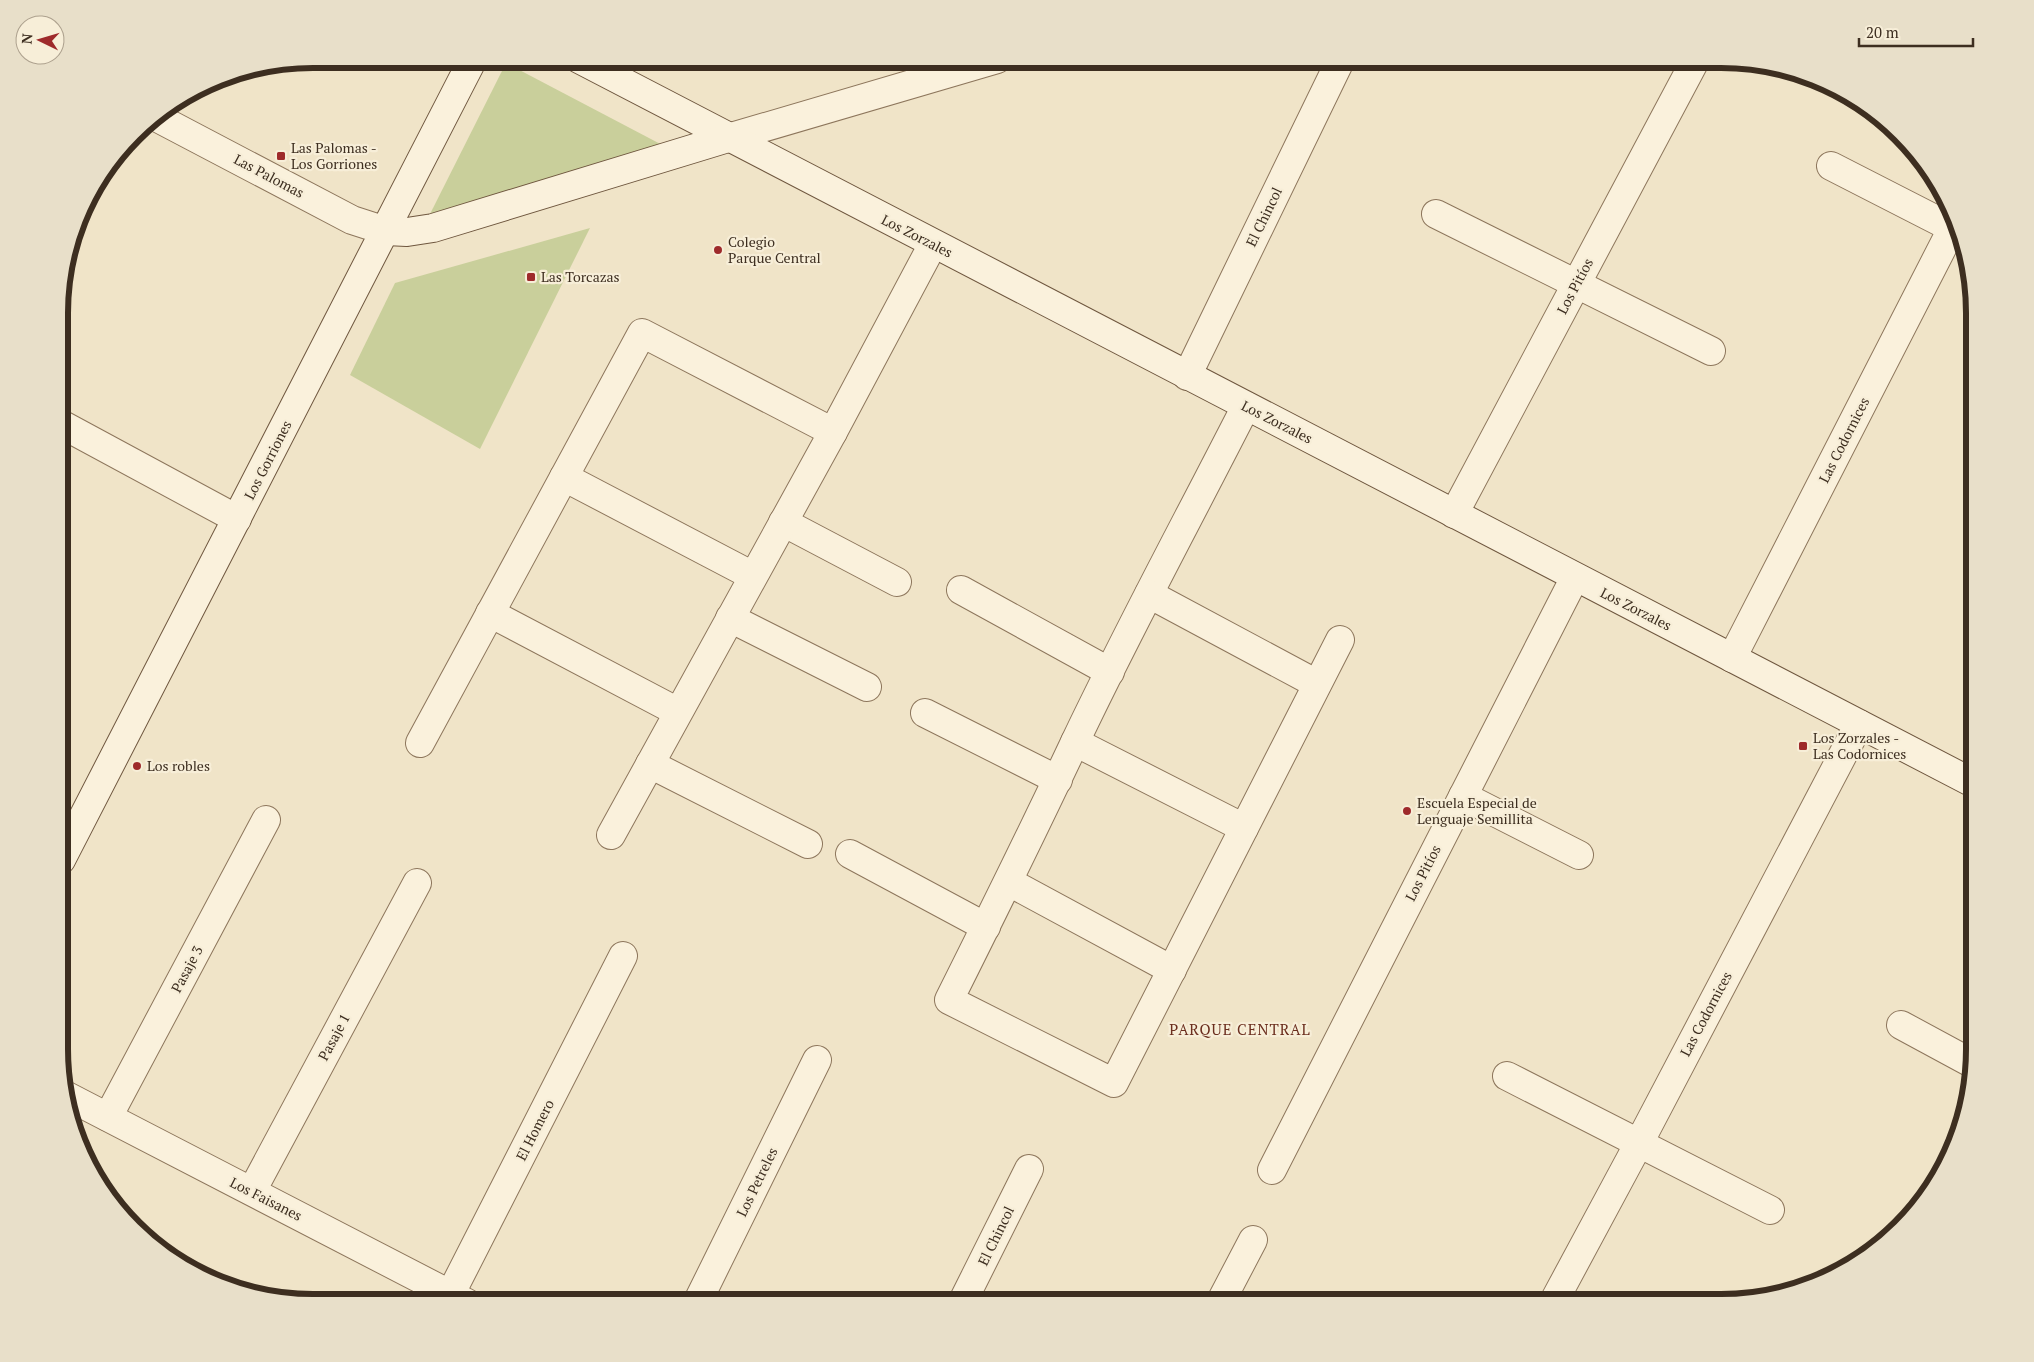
<svg xmlns="http://www.w3.org/2000/svg" width="2034" height="1362" viewBox="0 0 2034 1362" font-family="'PT Serif',serif">
<rect width="100%" height="100%" fill="#f0e4c8"/>
<g fill="#c9cf9b">
<polygon points="506,63 668,148 428,218"/>
<polygon points="590,228 480,449 350,375 395,283"/>
</g>
<g fill="none" stroke-linecap="round" stroke-linejoin="round">
<defs>
<g id="street">
<polyline points="154,116 352,220 386,231"/>
<polyline points="728,138 997,59"/>
<polyline points="1831,166 1960,232"/>
<polyline points="1436,214 1711,351"/>
<polyline points="1187,376 1341,59"/>
<path d="M1246,406C1189,518 1129,628 1075,742C1034,829 992,914 949,1000L1114,1083L1340,640"/>
<polyline points="61,424 237,519"/>
<polyline points="564,477 753,576"/>
<polyline points="1454,514 1696,59"/>
<polyline points="783,522 897,582"/>
<polyline points="961,590 1110,672"/>
<polyline points="1149,594 1317,684"/>
<polyline points="490,613 678,712"/>
<polyline points="730,618 867,687"/>
<polyline points="1732,658 1956,221"/>
<polyline points="925,713 1058,780"/>
<polyline points="1075,742 1244,828"/>
<polyline points="420,743 642,333 833,432"/>
<polyline points="650,764 808,844"/>
<polyline points="1463,796 1579,855"/>
<polyline points="611,835 833,432 933,244"/>
<polyline points="850,854 986,927"/>
<polyline points="1009,882 1172,970"/>
<polyline points="1901,1025 1975,1065"/>
<polyline points="1507,1076 1770,1210"/>
<polyline points="65,1095 467,1303"/>
<polyline points="108,1117 266,820"/>
<polyline points="1272,1170 1575,577"/>
<polyline points="252,1191 417,883"/>
<polyline points="446,1303 623,956"/>
<polyline points="697,1303 817,1060"/>
<polyline points="962,1303 1029,1169"/>
<polyline points="1220,1303 1253,1240"/>
<polyline points="1553,1303 1639,1143 1859,724"/>
</g>
<g id="secondary">
<polyline points="579,59 1975,784"/>
<polyline points="386,231 407,232 433,228 728,138"/>
<polyline points="61,860 473,59"/>
</g>
</defs>
<use href="#street" stroke="#8d765c" stroke-width="30"/>
<use href="#secondary" stroke="#6f573f" stroke-width="30"/>
<use href="#street" stroke="#faf1dc" stroke-width="28"/>
<use href="#secondary" stroke="#faf1dc" stroke-width="28"/>
</g>
<g fill="#9e2a2b" stroke="#f7eed8" stroke-width="2">
<rect x="276" y="151" width="10" height="10" rx="2.5"/>
<circle cx="718" cy="250" r="5"/>
<rect x="526" y="272" width="10" height="10" rx="2.5"/>
<rect x="1798" y="741" width="10" height="10" rx="2.5"/>
<circle cx="137" cy="766" r="5"/>
<circle cx="1407" cy="811" r="5"/>
</g>
<g text-anchor="middle" stroke-width="4.5" stroke-linejoin="round" paint-order="stroke">
<g font-size="14" fill="#3d2e20" stroke="#f7eed8" text-anchor="start">
<text x="291" y="153">Las Palomas -<tspan x="291" dy="16">Los Gorriones</tspan></text>
<text x="728" y="247">Colegio<tspan x="728" dy="16">Parque Central</tspan></text>
<text x="541" y="282">Las Torcazas</text>
<text x="1813" y="743">Los Zorzales -<tspan x="1813" dy="16">Las Codornices</tspan></text>
<text x="147" y="771">Los robles</text>
<text x="1417" y="808">Escuela Especial de<tspan x="1417" dy="16">Lenguaje Semillita</tspan></text>
</g>
<g font-size="14" fill="#3d2e20" stroke="#f7eed8">
<text transform="translate(269 176) rotate(28)" y="5">Las Palomas</text>
<text transform="translate(1264 217) rotate(-64)" y="5">El Chincol</text>
<text transform="translate(917 236) rotate(27)" y="5">Los Zorzales</text>
<text transform="translate(1575 286) rotate(-62)" y="5">Los Pitíos</text>
<text transform="translate(1277 422) rotate(27)" y="5">Los Zorzales</text>
<text transform="translate(1844 440) rotate(-63)" y="5">Las Codornices</text>
<text transform="translate(268 460) rotate(-63)" y="5">Los Gorriones</text>
<text transform="translate(1636 609) rotate(27)" y="5">Los Zorzales</text>
<text transform="translate(1423 873) rotate(-63)" y="5">Los Pitíos</text>
<text transform="translate(187 969) rotate(-62)" y="5">Pasaje 3</text>
<text transform="translate(1706 1014) rotate(-62)" y="5">Las Codornices</text>
<text transform="translate(334 1037) rotate(-62)" y="5">Pasaje 1</text>
<text transform="translate(535 1130) rotate(-63)" y="5">El Homero</text>
<text transform="translate(757 1182) rotate(-64)" y="5">Los Petreles</text>
<text transform="translate(266 1199) rotate(27)" y="5">Los Faisanes</text>
<text transform="translate(996 1236) rotate(-64)" y="5">El Chincol</text>
</g>
<g font-size="15" letter-spacing="1" fill="#6b2e1e" stroke="#f7eed8">
<text x="1240" y="1035">PARQUE CENTRAL</text>
</g>
</g>
<path d="M0 0H2034V1362H0ZM313 68H1721A245 245 0 0 1 1966 313V1049A245 245 0 0 1 1721 1294H313A245 245 0 0 1 68 1049V313A245 245 0 0 1 313 68Z" fill="#e8dfc9" fill-rule="evenodd"/>
<path fill="none" stroke="#3d2e20" stroke-width="6" d="M313 68H1721A245 245 0 0 1 1966 313V1049A245 245 0 0 1 1721 1294H313A245 245 0 0 1 68 1049V313A245 245 0 0 1 313 68Z"/>
<g transform="translate(40 40) rotate(275)"><circle r="24" fill="#f7eed8" stroke="#ada18e"/>
<path d="M0-4L9 19L0 12L-9 19Z" fill="#9e2a2b"/>
<text y="-8" font-size="14" font-weight="bold" text-anchor="middle" fill="#3d2e20">N</text>
</g>
<path d="M1859 38v8h114v-8" fill="none" stroke="#3d2e20" stroke-width="2.5"/>
<text x="1866" y="38" font-size="15" fill="#3d2e20" stroke="#f7eed8" stroke-width="4" paint-order="stroke">20 m</text>
</svg>
